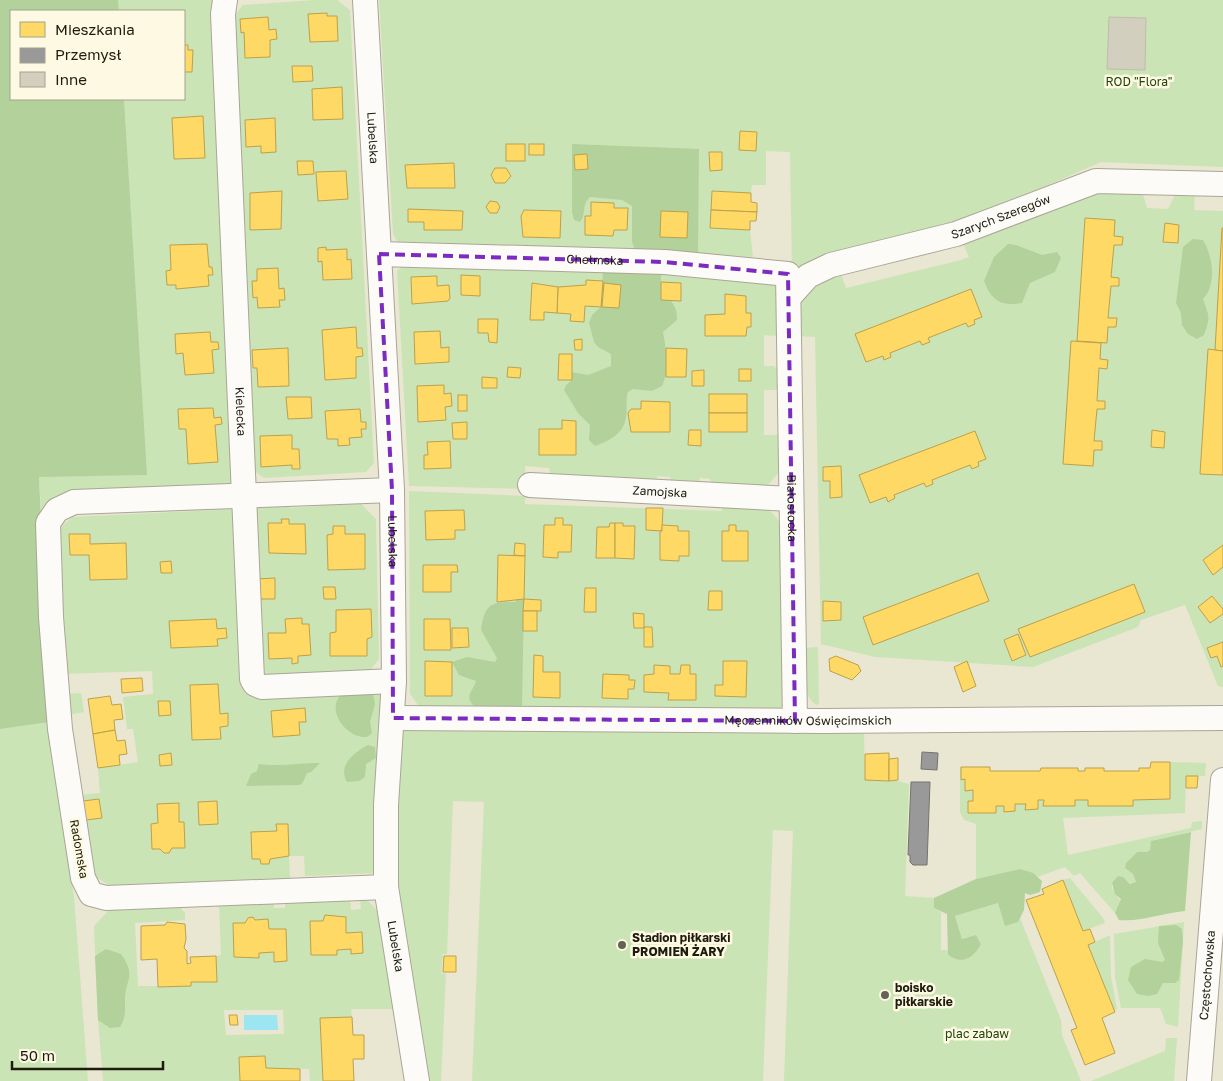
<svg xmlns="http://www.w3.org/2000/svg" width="1223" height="1081" viewBox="0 0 1223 1081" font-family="'Golos Text',sans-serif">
<rect width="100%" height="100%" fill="#e9e6d2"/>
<g fill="#cbe4b5" fill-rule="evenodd">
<polygon points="118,0 214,0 235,491 70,498 42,530 39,476 146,475 124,99 184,99 184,11 119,11"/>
<polygon points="315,0 337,0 350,10 374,463 366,472 264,478 251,469 232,18 243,5"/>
<polygon points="379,0 1223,0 1223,167 1101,162 957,225 792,272 790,152 766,151 766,185 752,185 751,193 712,191 710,228 750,230 753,257 398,243 393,234"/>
<polygon points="1093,187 1142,191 1147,208 1168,209 1175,195 1195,191 1194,210 1223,211 1223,687 1218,686 1185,605 1141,620 1138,627 1033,667 875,657 821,644 815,337 795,336 800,301 807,292 839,268 846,288 961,260 969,257 961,239"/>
<polygon points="404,264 687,275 774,284 777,290 779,336 764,335 764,366 774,366 779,371 780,390 764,390 764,435 783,435 780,471 767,486 714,487 710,479 700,478 697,486 670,481 670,477 658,476 654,484 551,478 549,468 525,466 526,489 409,486 397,271"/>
<path d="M409,491L525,496V504L722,511V503C748,505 771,500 782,528L785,704L774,713L419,706L410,694Z"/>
<polygon points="361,498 362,505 376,519 379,659 369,672 263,679 252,512 257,506 290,500 290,508 319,506 319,499"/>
<polygon points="236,509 245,694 385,687 375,873 305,876 304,856 289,856 290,879 109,885 92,875 79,795 100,793 98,768 138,762 133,729 127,729 123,697 153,694 152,671 62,674 54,534 72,517"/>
<path d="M818,647L819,704L817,705C799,695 805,666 804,648Z"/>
<polygon points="81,693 84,712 68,715 65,694"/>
<polygon points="50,722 74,897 88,1081 0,1081 0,729"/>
<polygon points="412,726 864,734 865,780 897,781 909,784 905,896 934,898 934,908 941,912 941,950 978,950 981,944 976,935 962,939 955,916 998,903 1018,922 1020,918 1061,1020 1062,1035 1081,1081 784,1081 793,831 773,830 763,1081 472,1081 484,802 453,801 447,954 443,954 441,973 446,974 441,1081 423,1081 392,854 403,728"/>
<path d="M1170,762L1206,763L1205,776H1186L1185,813L1063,818L1068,855L1191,828L1192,822L1202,821V829L1151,841L1150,850L1147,852H1137C1132,857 1126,861 1125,868L1133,874L1136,882L1133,885L1126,880L1112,883V888L1121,902L1115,913L1080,873L1074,876L1065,867L1037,877L1021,869L976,879V824L964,820L960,812V767H961V779H965V790H973V801H968V813H996V806H1004V812L1015,811V804H1026V810L1038,809V800H1044L1043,805L1075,806V800H1088V806H1133V800L1170,799Z"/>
<polygon points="1070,878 1103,918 1105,923 1083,931 1063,880"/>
<path d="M350,898L351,910L361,909L360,898H365L380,913L394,1009H351L352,1017L321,1018L323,1081H310L309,1069L266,1068L265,1056L240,1057V1081H103L98,1020L94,926L109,910L180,907L185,913V920L135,923L138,986H190L191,982L217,981L216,956L221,955L219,904L274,900V908H285V899ZM224,1010H283L284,1034L226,1035Z"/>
<polygon points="1184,922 1178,1027 1166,1024 1160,1008 1121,1008 1115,977 1114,934"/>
<polygon points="1110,935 1111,977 1117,1009 1114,1010 1088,945"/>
<polygon points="1166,1038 1177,1038 1174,1081 1091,1081 1165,1051"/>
</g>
<g fill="#b3d19a">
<polygon points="0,0 118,0 119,11 11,11 11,99 124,99 147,475 39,477 50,722 0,729"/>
<path d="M572,144L699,149L698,255L636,252L632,242V206L622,200L590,197C581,205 587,214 580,222L574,220L572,212Z"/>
<path d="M1193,239L1203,240C1213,257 1217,284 1203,299C1209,317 1211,316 1204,335L1197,339L1188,334L1182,325L1181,313L1176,303L1183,247Z"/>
<path d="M1008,244L1016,245L1042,255L1057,252L1061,258L1055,272L1030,283L1022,303C1001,307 991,300 984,281L994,257Z"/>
<path d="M603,272L661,274V300L671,301C676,308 677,311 677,320L663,332C666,349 670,371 662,386L652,391L633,389L628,392C625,401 628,408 626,417C624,434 609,441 595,446L589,440L590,425L578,413L564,390L566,385L572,380V372L588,375L611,366V354L598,347L594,342L589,323L592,315L601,307Z"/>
<path d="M516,599H524L522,708L475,707C463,696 473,692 476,681L459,675L452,662L467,657L495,662L497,658L481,630C485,603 491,602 516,602Z"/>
<path d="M344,692L373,693L375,704L370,722L372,733L367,737C346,739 323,707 344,692Z"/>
<path d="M368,745L375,747L376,758L366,764L365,777L359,781L347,782C337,765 355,752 368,745Z"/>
<path d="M320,763L311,772L307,773L303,782L300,785L246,786L251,774L257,771L259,764C280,767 299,763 320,763Z"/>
<path d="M1191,832L1185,911C1162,913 1142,922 1119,920L1115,913L1121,899L1115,894L1112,883L1118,876L1123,877L1130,884L1136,882L1133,874L1125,868L1126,863L1137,852H1147L1150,850L1151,841Z"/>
<path d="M1020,869L1033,873L1042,881L1040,892L1030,895L1025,893L1024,910L1018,922L1005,926L998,903L955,916L962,939L976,935L981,944C974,958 962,965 948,955L947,914L934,908V898L976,879Z"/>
<polygon points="1176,925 1182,929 1183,941 1179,980 1175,983 1163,983 1157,994 1148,996 1137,994 1128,980 1131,967 1145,959 1162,962 1165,960 1158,943 1159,926"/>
<path d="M106,949L121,954C137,977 125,979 125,1000C125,1011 126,1017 120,1027L110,1028L98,1020L95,956Z"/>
</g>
<polygon fill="#9de5f0" points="277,1015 278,1030 244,1030 244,1015"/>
<g fill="#ffd966" stroke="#bca04c">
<polygon points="327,13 327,16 337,16 338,41 310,42 308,14"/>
<polygon points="268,17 269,30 276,29 277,39 270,40 270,57 245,58 244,32 241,33 240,19"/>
<polygon points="184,45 188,45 188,50 193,50 192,72 184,72"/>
<polygon points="292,66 312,66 313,81 293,82"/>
<polygon points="342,87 343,119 313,120 312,89"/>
<polygon points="203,116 205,158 174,159 172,118"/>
<polygon points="275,118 276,152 261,153 261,146 246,147 245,120"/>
<polygon points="740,131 757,132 756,151 739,150"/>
<rect x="506" y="144" width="19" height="17"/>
<rect x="529" y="144" width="15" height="11"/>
<polygon points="709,152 722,152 722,170 710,171"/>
<polygon points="587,154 588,169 575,170 574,155"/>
<polygon points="297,161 313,161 314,174 298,175"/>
<polygon points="454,163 455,188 407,188 405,165"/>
<polygon points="495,168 506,168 511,176 505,183 495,183 491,175"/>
<polygon points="346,171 348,199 318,201 316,172"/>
<polygon points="282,191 281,229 250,230 250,193"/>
<polygon points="712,191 751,193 751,202 757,203 757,212 711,210"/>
<polygon points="490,201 497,202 500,207 497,213 490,213 486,207"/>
<polygon points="591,202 614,203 614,208 628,208 627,230 614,230 613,236 585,235 585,216 591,216"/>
<polygon points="408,209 463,211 462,230 424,230 424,222 408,222"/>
<polygon points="524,210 561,211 560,238 523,237 521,216"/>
<polygon points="711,210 757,212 756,221 750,221 750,230 710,228"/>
<polygon points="661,211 688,212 687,238 660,237"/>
<polygon points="1085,218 1115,220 1114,236 1123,237 1122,245 1114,245 1111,277 1119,278 1119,286 1111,286 1108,318 1117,318 1116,327 1108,327 1107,343 1077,341"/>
<polygon points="1165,223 1179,225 1178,243 1163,242"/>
<polygon points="1222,228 1223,228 1223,351 1215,350"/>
<polygon points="207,244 209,267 212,267 213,275 208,275 209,286 176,289 176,285 167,285 166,271 171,270 170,245"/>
<polygon points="326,247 326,250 347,249 347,260 351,259 352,279 323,280 322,261 318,262 318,248"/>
<polygon points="278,268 279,289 284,288 285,300 279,300 280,307 258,308 257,297 253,298 252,281 257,281 257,269"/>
<polygon points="461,275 480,276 480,296 461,295"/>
<polygon points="437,276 437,286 449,285 450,298 448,301 412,304 411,277"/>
<polygon points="586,280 603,281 601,307 585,306 584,322 570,321 571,314 557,313 558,287 586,285"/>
<polygon points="661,282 681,283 681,301 661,300"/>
<polygon points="532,283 558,287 557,313 544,312 544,320 530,320"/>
<polygon points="604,283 621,285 619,308 602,307"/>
<polygon points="971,289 982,317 974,320 975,324 968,327 966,323 928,338 930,342 922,345 920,341 890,353 891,357 884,360 883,356 866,362 855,334"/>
<polygon points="725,294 746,296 746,313 751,313 751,327 747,327 746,336 705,336 705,315 725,314"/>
<polygon points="478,319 498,319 497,343 489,342 488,333 478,333"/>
<polygon points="356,327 357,348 362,348 363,356 356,357 356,378 325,380 322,330"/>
<polygon points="440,331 441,348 449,347 449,362 415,364 414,332"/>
<polygon points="210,332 211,342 218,342 219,349 212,350 214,373 185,375 183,353 176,354 175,334"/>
<polygon points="582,339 582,350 575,350 574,340"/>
<polygon points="1071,341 1101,343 1100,359 1108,360 1107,369 1099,368 1097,401 1105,401 1105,409 1097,409 1094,441 1102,441 1102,450 1094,450 1093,466 1063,464"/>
<polygon points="288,348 289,386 258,387 257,368 253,368 252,350"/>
<polygon points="666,348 687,349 686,377 666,377"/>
<polygon points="1208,349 1223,351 1223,475 1200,474"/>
<polygon points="559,354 572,354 572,380 558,380"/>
<polygon points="508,367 521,368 520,378 507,377"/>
<rect x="739" y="369" width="12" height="12"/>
<polygon points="704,370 704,386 692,386 692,371"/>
<polygon points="482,377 497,378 497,388 482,388"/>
<polygon points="444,385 444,394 451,393 452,406 445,407 446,420 418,422 417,386"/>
<rect x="709" y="394" width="38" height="19"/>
<rect x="458" y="395" width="9" height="16"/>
<polygon points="286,397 311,397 312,418 288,419"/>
<polygon points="641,401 670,402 670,432 631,432 628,413 631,409 641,409"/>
<polygon points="213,408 214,418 221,417 222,424 215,425 218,462 188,464 186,429 179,429 178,409"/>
<polygon points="360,409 361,422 366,422 366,429 361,429 362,437 349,438 350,445 338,446 338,439 327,439 325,411"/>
<rect x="709" y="413" width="38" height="19"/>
<polygon points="562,420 576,421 576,455 539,455 539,429 562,429"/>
<polygon points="467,422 467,439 453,439 452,423"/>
<polygon points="689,430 701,430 701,446 688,445"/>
<polygon points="1152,430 1165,432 1164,448 1151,447"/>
<polygon points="975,431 986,459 978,462 979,466 972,469 970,465 932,480 933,484 926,487 924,483 894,495 895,498 888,502 886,497 870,503 859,475"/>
<polygon points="292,435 292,449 299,449 300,469 292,469 292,465 261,467 260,436"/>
<polygon points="450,441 451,468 424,469 424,455 428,455 427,442"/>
<polygon points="841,466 842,497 830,498 830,481 823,481 823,467"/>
<polygon points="646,508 663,508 662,531 646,530"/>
<polygon points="464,510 465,530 455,530 455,539 426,540 425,511"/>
<polygon points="555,518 563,518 563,525 572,525 571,552 558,552 558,558 543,557 544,525 555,525"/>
<polygon points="281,519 289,519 289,524 305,524 306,554 269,553 268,523 282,523"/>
<polygon points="610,523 615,523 615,558 596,558 597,527 609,527"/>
<polygon points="615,523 623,523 623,526 635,526 634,559 615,558"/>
<polygon points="662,525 678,526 678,531 689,531 689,556 679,556 679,561 660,560 660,531 662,531"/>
<polygon points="729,525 736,525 736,531 748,531 748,561 722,561 722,531 729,531"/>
<polygon points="333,526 345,526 345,534 365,534 365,569 328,570 327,535 333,534"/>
<polygon points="69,534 90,534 90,544 126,543 127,579 90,580 89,555 70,555"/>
<polygon points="515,543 525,544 525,556 514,555"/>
<polygon points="1223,545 1223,567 1213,575 1203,560"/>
<polygon points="498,555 525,556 524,599 497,602"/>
<polygon points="171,561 172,573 161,573 160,562"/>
<polygon points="423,565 457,565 458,572 451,572 451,592 423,592"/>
<polygon points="978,573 989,601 873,645 863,617"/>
<polygon points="275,578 275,599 258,599 257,579"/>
<polygon points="1134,584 1145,612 1030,657 1018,629"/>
<polygon points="323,587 335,587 336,599 324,599"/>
<polygon points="585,588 596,588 596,612 584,612"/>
<polygon points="709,591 722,591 722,610 708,610"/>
<polygon points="1212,596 1223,609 1223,614 1210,623 1198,607"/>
<polygon points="524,599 541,600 541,611 523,611"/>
<polygon points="823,601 841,602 841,620 823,621"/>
<polygon points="371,609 372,637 367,639 367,656 330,656 330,633 336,632 336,610"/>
<rect x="523" y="611" width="14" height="20"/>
<polygon points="633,613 644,614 644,628 634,628"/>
<polygon points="302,618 302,624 309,624 311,655 298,656 298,663 292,664 292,658 269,659 268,633 286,633 285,619"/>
<polygon points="216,619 217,629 226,628 227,638 217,639 218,646 171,648 169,621"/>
<polygon points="424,619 450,619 451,650 424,650"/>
<polygon points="644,627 652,627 653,647 644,647"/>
<polygon points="452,628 468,628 469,647 452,648"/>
<polygon points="1018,634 1026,655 1012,661 1004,640"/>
<polygon points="1223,642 1223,666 1221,667 1217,656 1211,658 1207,648"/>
<polygon points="534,655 543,656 543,672 560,672 560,698 533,697"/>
<polygon points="836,656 858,665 861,671 852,680 830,671 829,659"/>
<polygon points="425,661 452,662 452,696 425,696"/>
<polygon points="723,661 747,661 746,697 715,696 715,685 723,685"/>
<polygon points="967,661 976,686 963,692 954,667"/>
<polygon points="654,665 670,666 670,674 680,674 681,665 690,665 690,674 696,674 696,700 668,700 669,693 644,692 644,675 654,674"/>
<polygon points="603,674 629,675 629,680 635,680 634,689 628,689 628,699 602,698"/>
<polygon points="142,678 143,691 122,693 121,679"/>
<polygon points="218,684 220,714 228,713 228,726 220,727 221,739 192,740 190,685"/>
<polygon points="110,696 112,705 121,704 123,719 114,720 115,730 93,734 88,699"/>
<polygon points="158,701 170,701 171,715 159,716"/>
<polygon points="305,708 306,722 299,722 300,735 273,737 271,711"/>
<polygon points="115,730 117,741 125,740 127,754 119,755 120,765 98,768 93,734"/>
<polygon points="171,753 172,765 160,766 159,755"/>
<polygon points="889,753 889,781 865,780 865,754"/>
<polygon points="898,758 898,780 889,781 889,759"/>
<polygon points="1151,762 1170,762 1170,799 1133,800 1133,806 1088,806 1088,800 1075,800 1075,806 1043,806 1044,800 1038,800 1038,809 1025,810 1026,804 1015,804 1015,811 1004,812 1004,806 996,806 996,813 968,813 968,801 973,801 973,790 965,791 965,779 961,780 961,767 990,767 990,771 1040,771 1041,768 1078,768 1078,771 1085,771 1085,768 1104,768 1104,771 1139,771 1139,768 1150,768"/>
<polygon points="1186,776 1198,776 1197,788 1186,788"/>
<polygon points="99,799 102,818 86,820 83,801"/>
<polygon points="217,801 218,824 199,825 198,802"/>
<polygon points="179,803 179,822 184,822 185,848 172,848 169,853 164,853 160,849 152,849 151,824 158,823 157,804"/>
<polygon points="276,824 288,824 289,856 270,859 269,864 261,864 260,859 252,859 251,832 277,831"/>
<polygon points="1063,880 1083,931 1090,929 1095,942 1088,945 1115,1012 1102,1018 1115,1053 1085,1065 1071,1030 1077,1028 1026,900 1044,894 1042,889"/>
<polygon points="325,915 346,917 346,933 362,932 363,953 351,954 351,949 337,950 337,955 311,955 310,921 323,921"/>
<polygon points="253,917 255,920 268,919 269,929 286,929 287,961 274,962 274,952 259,953 259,958 234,957 233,923 245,923 248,918"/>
<polygon points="167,922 185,924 186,939 184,948 187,951 187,964 191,963 190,957 216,956 217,982 191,982 191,986 158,987 157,959 141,960 141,926 165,925"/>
<polygon points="444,956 456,956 456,972 443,972"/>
<polygon points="229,1015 237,1015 238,1025 230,1025"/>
<polygon points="352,1017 353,1035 364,1035 364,1059 353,1059 354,1081 323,1081 320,1018"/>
<polygon points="265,1056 266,1068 300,1069 300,1081 240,1081 239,1057"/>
</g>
<g fill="#999" stroke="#74746f">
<polygon points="922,752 938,753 937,770 921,769"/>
<polygon points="911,782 930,782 927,865 913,865 910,862 910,855 908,855"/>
</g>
<polygon fill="#d2cfbf" stroke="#bfbcad" points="1109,17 1146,18 1145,70 1107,69"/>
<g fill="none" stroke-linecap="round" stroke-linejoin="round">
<defs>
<g id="minor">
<path id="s1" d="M225,0L223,14L252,679L255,684L262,687L394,681"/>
<path id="s2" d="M365,0L392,490L394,681L386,805V887L417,1081"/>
<path id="s3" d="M379,254L665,262L788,274L795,721"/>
<path id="s4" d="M790,296L808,276L831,265L956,234L1096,181L1223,184"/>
<path id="s5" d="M530,485L791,499"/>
<path id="s6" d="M393,718L823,721L1223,718"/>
<polyline points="386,887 106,898 91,894 83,878 60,729 51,617 48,523 57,510 74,502 392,490"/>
<path id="s7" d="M1199,1081L1223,780"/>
</g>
</defs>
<use href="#minor" stroke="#a9a697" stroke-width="26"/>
<use href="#minor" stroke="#fcfbf8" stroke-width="24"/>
</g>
<path fill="none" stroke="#7b2cbf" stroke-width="4" stroke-dasharray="10 6" stroke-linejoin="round" d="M379,254L665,262L788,274L795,721L393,718L392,490Z"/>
<g fill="#656353" stroke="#fdf9e3" stroke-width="2">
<circle cx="622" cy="945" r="5"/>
<circle cx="885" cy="995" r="5"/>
</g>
<g text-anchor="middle" stroke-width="5" stroke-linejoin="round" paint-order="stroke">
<g font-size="12" fill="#20450a" stroke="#fdf9e3">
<text x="1139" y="86">ROD "Flora"</text>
<text x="977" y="1038">plac zabaw</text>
</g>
<g font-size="12" fill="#1e1c0e" stroke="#fdf9e3">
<text dy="4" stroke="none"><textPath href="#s2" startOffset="138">Lubelska</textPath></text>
<text dy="4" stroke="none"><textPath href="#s4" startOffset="229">Szarych Szeregów</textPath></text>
<text dy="4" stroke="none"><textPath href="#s3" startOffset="216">Chełmska</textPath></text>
<text dy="4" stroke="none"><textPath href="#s1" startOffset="412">Kielecka</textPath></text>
<text dy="4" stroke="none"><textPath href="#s5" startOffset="130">Zamojska</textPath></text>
<text dy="4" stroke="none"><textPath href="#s3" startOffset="644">Białostocka</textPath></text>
<text dy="4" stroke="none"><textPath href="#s2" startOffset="542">Lubelska</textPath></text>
<text dy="4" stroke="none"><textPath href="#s6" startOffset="415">Męczenników Oświęcimskich</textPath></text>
<text transform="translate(79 849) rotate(80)" y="4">Radomska</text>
<text dy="4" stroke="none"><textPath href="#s2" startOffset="948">Lubelska</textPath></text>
<text dy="4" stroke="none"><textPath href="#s7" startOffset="106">Częstochowska</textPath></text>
</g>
<g font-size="12" font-weight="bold" fill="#1e1c0e" stroke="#fdf9e3" text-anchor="start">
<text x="632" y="942">Stadion piłkarski<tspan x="632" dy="14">PROMIEŃ ŻARY</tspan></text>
<text x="895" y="992">boisko<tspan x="895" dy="14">piłkarskie</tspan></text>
</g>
</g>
<rect x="10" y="10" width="175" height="90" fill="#fdf9e3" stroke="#a4a18e"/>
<rect x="20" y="22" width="25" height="15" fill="#ffd966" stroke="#a4a18e"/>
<text x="55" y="35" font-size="15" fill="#1e1c0e">Mieszkania</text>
<rect x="20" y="48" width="25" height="15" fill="#999999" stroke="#a4a18e"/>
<text x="55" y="60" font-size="15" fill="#1e1c0e">Przemysł</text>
<rect x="20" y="72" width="25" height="15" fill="#d2cfbf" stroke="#a4a18e"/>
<text x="55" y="85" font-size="15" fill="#1e1c0e">Inne</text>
<path d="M12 1061v8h151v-8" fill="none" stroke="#1e1c0e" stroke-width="2.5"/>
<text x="20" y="1061" font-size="15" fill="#1e1c0e" stroke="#fdf9e3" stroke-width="4" paint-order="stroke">50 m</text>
</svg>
